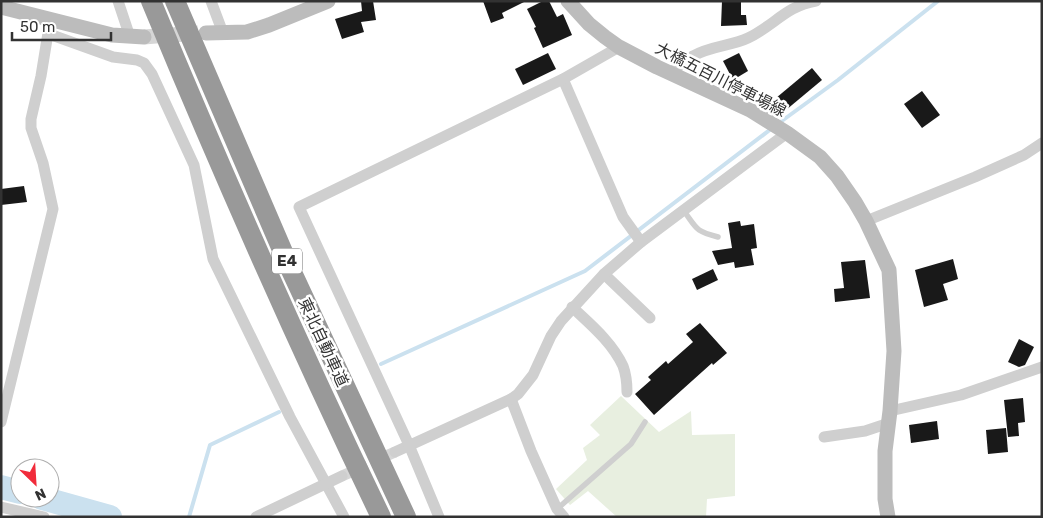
<svg xmlns="http://www.w3.org/2000/svg" width="1043" height="518" viewBox="0 0 1043 518" font-family="Rubik,'Noto Sans JP',sans-serif">
<rect width="100%" height="100%" fill="#fff"/>
<polygon fill="#e8efe0" points="621,396 659,432 691,411 692,435 735,434 735,496 707,499 706,517 617,517 588,491 570,505 556,489 587,460 583,448 600,435 590,425"/>
<g fill="none" stroke-linecap="round" stroke-linejoin="round">
<g stroke="#cbe1ef" stroke-width="4">
<polyline points="779,123 838,80 938,1"/>
<polyline points="381,364 585,271 771,129"/>
<polyline points="189,517 210,445 279,412"/>
</g>
<g stroke="#cbe1ef" stroke-width="24">
<polyline points="1,487 20,492"/>
<polyline points="42,498 110,517"/>
</g>
</g>
<g fill="#191919">
<polygon points="361,1 373,1 376,20 361,22 364,32 342,39 335,19 362,11"/>
<polygon points="483,1 526,1 502,13 504,18 491,23"/>
<polygon points="543,1 549,1 557,17 563,14 572,35 543,48 534,28 536,27 527,9"/>
<polygon points="722,1 741,1 741,15 746,15 747,25 721,26"/>
<polygon points="548,53 556,69 523,85 515,69"/>
<polygon points="739,53 748,71 733,80 723,61"/>
<polygon points="812,68 822,80 786,110 776,98"/>
<polygon points="922,91 940,115 922,128 904,104"/>
<polygon points="24,186 27,202 1,205 1,189"/>
<polygon points="740,221 741,226 754,224 757,248 751,249 754,265 735,268 734,262 718,265 712,251 732,248 728,223"/>
<polygon points="953,259 958,279 943,284 948,300 924,307 915,270"/>
<polygon points="865,260 870,298 835,302 834,289 844,288 841,262"/>
<polygon points="713,269 718,280 697,290 692,279"/>
<polygon points="700,323 727,353 713,365 712,363 654,415 635,394 651,380 648,377 666,361 668,364 693,342 686,334"/>
<polygon points="1019,339 1034,347 1025,365 1019,367 1008,362"/>
<polygon points="1023,398 1025,422 1018,423 1019,436 1008,437 1004,400"/>
<polygon points="937,421 939,439 911,443 909,425"/>
<polygon points="1006,428 1008,452 988,454 986,430"/>
</g>
<g fill="none" stroke-linecap="round" stroke-linejoin="round">
<polyline stroke="#d6d6d6" stroke-width="11" stroke-dasharray="11 5.5" stroke-linecap="butt" points="342,476 395,452"/>
<polyline stroke="#d6d6d6" stroke-width="15" stroke-dasharray="15 8" stroke-linecap="butt" points="144,37 198,33"/>
<g stroke="#cfcfcf" stroke-width="5.5">
<path d="M684,211C697,229 695,231 718,237"/>
<polyline points="557,509 631,444 645,422"/>
</g>
<g stroke="#cfcfcf" stroke-width="11">
<polyline points="118,1 130,37"/>
<polyline points="211,1 223,33"/>
<polyline points="49,34 113,57 137,60 144,63 152,74 194,165 213,259 290,417 344,517"/>
<path d="M671,73C678,67 685,60 693,56C710,46 731,46 748,38C775,25 786,6 816,1"/>
<polyline points="563,79 623,217 641,242"/>
<polyline points="866,221 975,177 1024,155 1042,143"/>
<polyline points="604,274 650,318"/>
<path d="M572,307C590,324 612,342 623,366C626,374 627,384 627,392"/>
<polyline points="511,399 531,451 557,509 564,517"/>
<polyline points="890,411 961,395 1042,367"/>
<polyline points="1,422 53,209 43,163 31,128 31,119 41,76 49,27"/>
<polyline points="824,437 865,431 889,423"/>
<polyline points="395,452 511,399 518,394 533,375 551,336 561,321 604,274 641,242 787,133"/>
<polyline points="1,507 44,517"/>
<polyline points="256,517 342,476"/>
<polyline points="439,517 409,445 299,207 563,79 619,47"/>
</g>
<g stroke="#bcbcbc" stroke-width="15">
<polyline points="568,1 589,24 605,37 619,47 657,67 750,110 787,133 820,157 837,176 855,202 866,221 889,270 894,351 890,411 885,451 885,499 888,517"/>
<polyline points="1,7 112,35 144,37"/>
<polyline points="206,33 247,32 269,25 328,1"/>
</g>
<g stroke="#999" stroke-width="20">
<path d="M151,1C223,175 299,347 381,517"/>
<polyline points="175,1 289,266 406,517"/>
</g>
</g>
<g text-anchor="middle" stroke-width="5" stroke-linejoin="round" paint-order="stroke">
<rect fill="#fff" stroke="#707070" stroke-width="1" x="272" y="248.5" width="30" height="25" rx="4"/>
<g font-size="15" font-weight="bold" fill="#323232">
<text x="287" y="266">E4</text>
</g>
<g font-size="16" fill="#323232" stroke="#fff">
<text transform="translate(721 79) rotate(27)" y="6">大橋五百川停車場線</text>
<text transform="translate(324 342) rotate(65)" y="6">東北自動車道</text>
</g>
</g>
<rect width="1043" height="518" fill="none" stroke="#323232" stroke-width="5"/>
<g transform="translate(35 483) rotate(155)"><circle r="24" fill="#ffffff" stroke="#adadad"/>
<path d="M0-4L9 19L0 12L-9 19Z" fill="#f12c3b"/>
<text y="-8" font-size="14" font-weight="bold" text-anchor="middle" fill="#323232">N</text>
</g>
<path d="M12 32v8h99v-8" fill="none" stroke="#323232" stroke-width="2.5"/>
<text x="20" y="32" font-size="15" fill="#323232" stroke="#ffffff" stroke-width="4" paint-order="stroke">50 m</text>
</svg>
